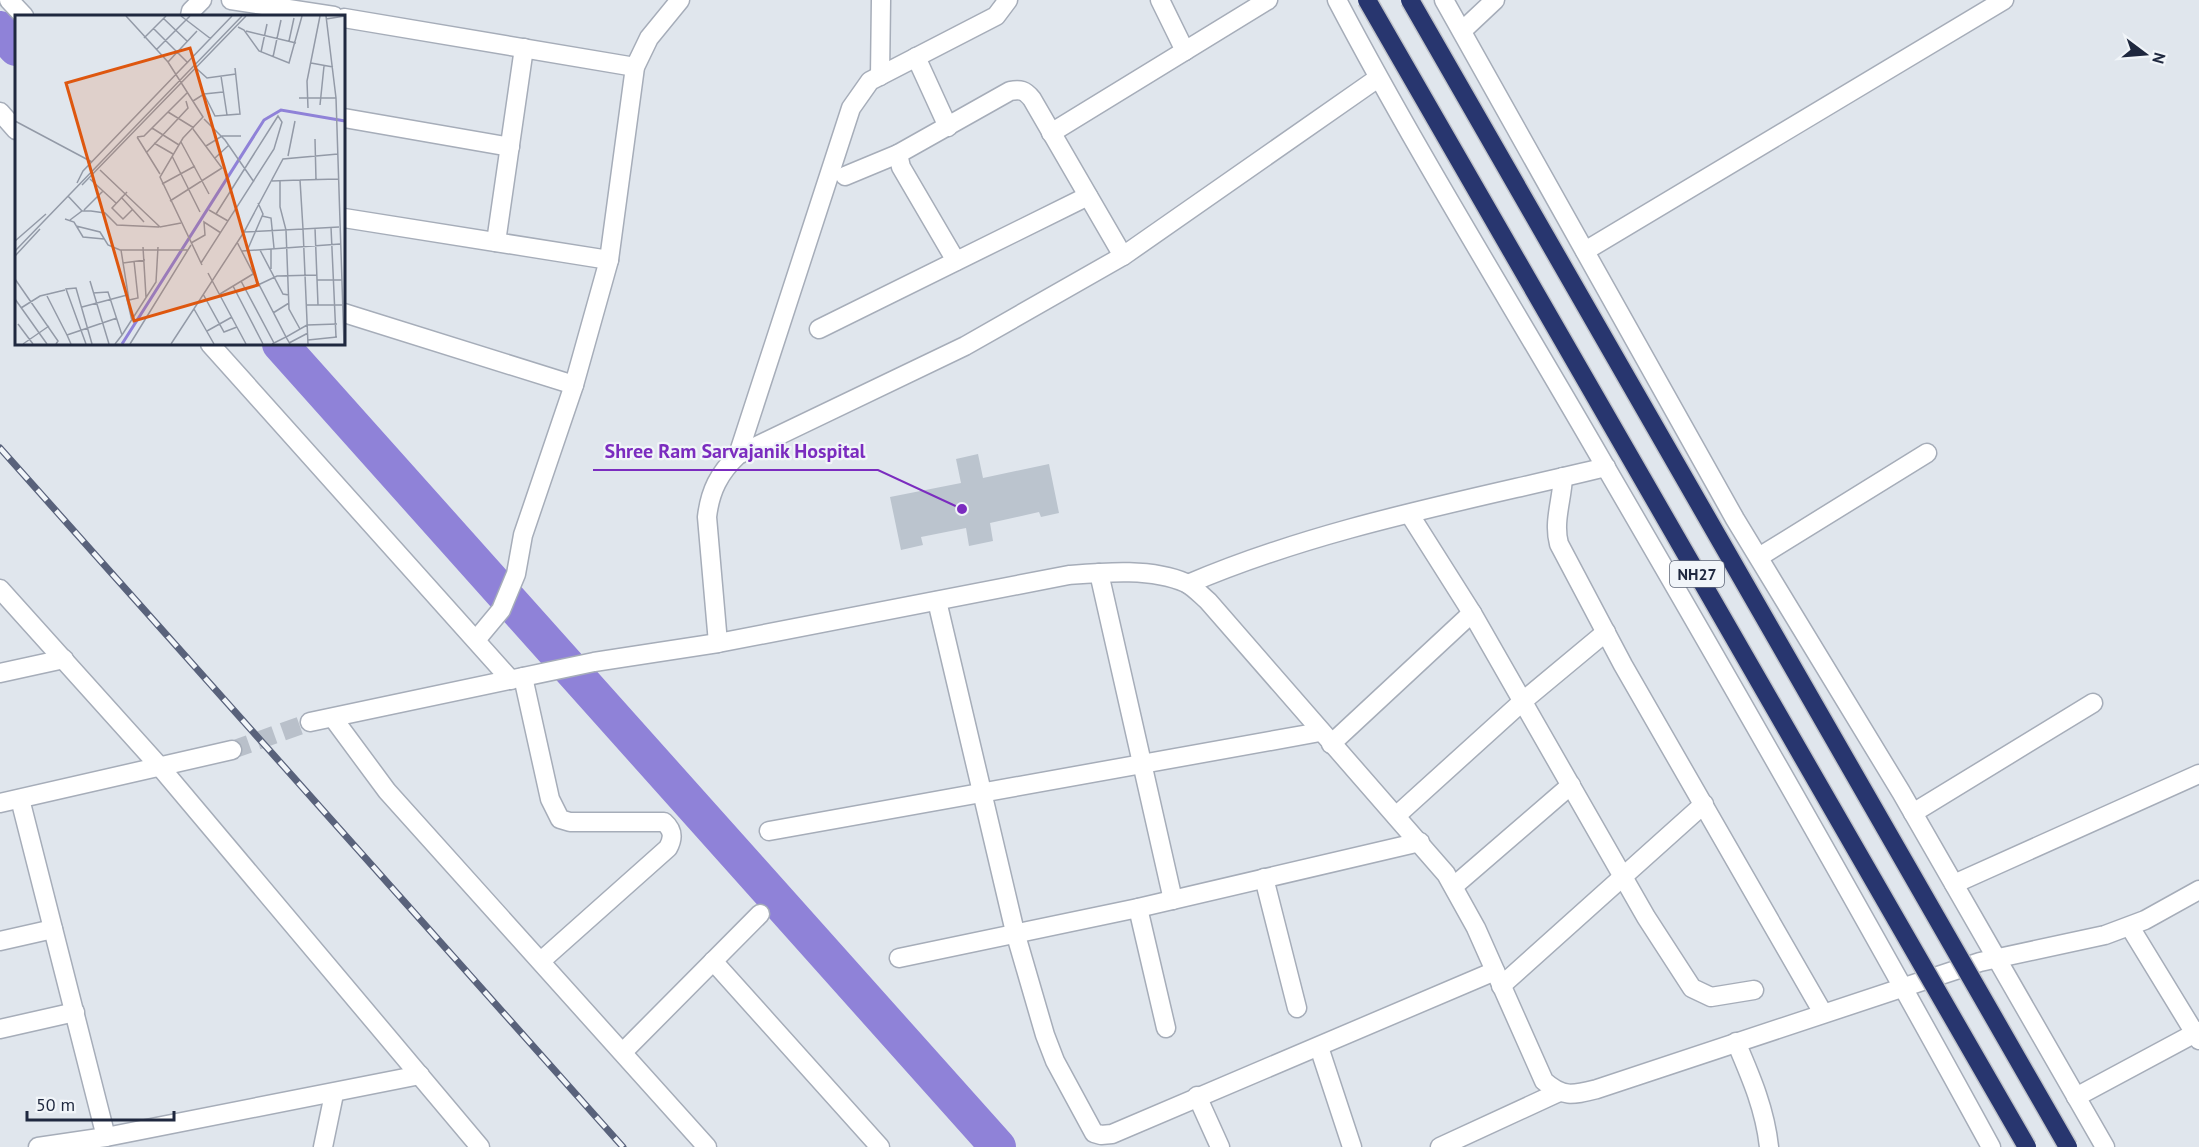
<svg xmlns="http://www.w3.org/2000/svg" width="2199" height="1147" viewBox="0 0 2199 1147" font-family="'PT Sans',sans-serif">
<rect width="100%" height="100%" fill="#e0e6ed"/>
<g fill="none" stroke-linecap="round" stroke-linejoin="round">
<g stroke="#8f82d8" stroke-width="36">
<polyline points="0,29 16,48"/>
<polyline points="280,344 998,1147"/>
</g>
</g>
<polygon fill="#bbc4ce" points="978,454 983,478 1049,464 1059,513 1041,517 1039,512 990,523 993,541 969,546 966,528 921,537 923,545 901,550 890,497 961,483 956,459"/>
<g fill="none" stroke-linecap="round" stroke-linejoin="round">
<polyline stroke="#b9c0ca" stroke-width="18" stroke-dasharray="18 9" stroke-linecap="butt" points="232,750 310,722"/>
<defs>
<g id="minor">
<polyline points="9,0 24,16"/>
<polyline points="231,0 334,16"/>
<polyline points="1160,0 1185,51"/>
<path d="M1337,0C1420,158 1516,311 1605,466C1736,691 1866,918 1991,1147"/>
<polyline points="1444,0 1735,519 1901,792 2105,1147"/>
<polyline points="190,16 191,11 202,0"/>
<polyline points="344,18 635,67"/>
<polyline points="1462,31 1495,0"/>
<polyline points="916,57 948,127"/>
<polyline points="880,76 881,0"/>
<polyline points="0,112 16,130"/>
<polyline points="344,118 510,147"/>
<polyline points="1051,133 1268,0"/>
<polyline points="845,176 898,154"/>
<polyline points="344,218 609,260"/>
<polyline points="496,242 524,48"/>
<polyline points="1585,251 2004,0"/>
<path d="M956,261L901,167L898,154L1010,91C1020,89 1025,90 1032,99L1123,256"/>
<polyline points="344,313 574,385"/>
<polyline points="819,329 1088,196"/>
<polyline points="210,344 511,680"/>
<polyline points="738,455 851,108 870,81 996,16 1008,0"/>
<path d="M1563,477C1562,500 1553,522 1559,544L1623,665L1823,1013"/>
<polyline points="1410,515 1472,613 1646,917 1692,988 1711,997 1754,990"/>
<polyline points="1759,557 1927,453"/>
<polyline points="1099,573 1173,900"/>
<path d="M1188,584C1321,527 1466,501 1606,467"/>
<polyline points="0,589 161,768 480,1147"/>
<polyline points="937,601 1015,932 1045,1035 1055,1061 1094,1133 1101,1135 1112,1134 1495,971"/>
<polyline points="476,640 501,610 516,574 523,535 574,385 609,260 635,67 649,38 680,0"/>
<path d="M718,643L707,517C710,491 719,473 738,455L965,346L1123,256L1378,78"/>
<polyline points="0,673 64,659"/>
<path d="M523,677L550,799L560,819L570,822H664C673,830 674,837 668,848L541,961"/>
<polyline points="333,718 387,791 707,1147"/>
<path d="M310,722L594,662L718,643L1069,575C1106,572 1152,568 1186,583C1194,587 1201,595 1208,601L1446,874L1476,928L1544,1081C1563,1098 1573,1095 1597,1089L1980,962L2105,935L2145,920L2199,890"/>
<polyline points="1331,744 1472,613"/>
<polyline points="20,799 106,1137"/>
<polyline points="0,803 232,750"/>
<polyline points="1913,813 2093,703"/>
<polyline points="1396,816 1523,701 1606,632"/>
<polyline points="769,831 1320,732"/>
<polyline points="1264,878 1297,1008"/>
<polyline points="1954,884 2199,774"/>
<polyline points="1454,886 1571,785"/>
<polyline points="1138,908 1166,1028"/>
<polyline points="2130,927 2199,1040"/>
<polyline points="0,941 53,929"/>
<polyline points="899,958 1138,908 1420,842"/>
<polyline points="713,961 880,1147"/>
<polyline points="1501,986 1704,804"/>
<polyline points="0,1029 75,1012"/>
<path d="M1736,1042C1751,1077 1765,1109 1769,1147"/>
<polyline points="1319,1047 1352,1147"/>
<polyline points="623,1052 760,914"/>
<polyline points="1197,1096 1220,1147"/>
<polyline points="2076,1097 2199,1031"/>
<polyline points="38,1147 106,1137 420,1075"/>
<polyline points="323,1147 334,1094"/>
<polyline points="1440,1147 1557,1093"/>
</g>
</defs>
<use href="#minor" stroke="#a6adb9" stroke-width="21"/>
<use href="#minor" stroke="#fff" stroke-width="18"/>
<defs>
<polyline id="rail" points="0,448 623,1147"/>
</defs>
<use href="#rail" stroke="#59627b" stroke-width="7"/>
<use href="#rail" stroke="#f1f5f9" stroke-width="4.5" stroke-dasharray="14" stroke-linecap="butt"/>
<defs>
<g id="highway-bridge">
<polyline points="1367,0 2027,1147"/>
<polyline points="1410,0 2068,1147"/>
</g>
</defs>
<use href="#highway-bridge" stroke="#c0c3c9" stroke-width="21" stroke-linecap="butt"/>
<use href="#highway-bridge" stroke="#28366f" stroke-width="18"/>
</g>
<g text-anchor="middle" stroke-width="4.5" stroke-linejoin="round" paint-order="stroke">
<rect fill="#f1f5f9" stroke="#5e6677" stroke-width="1.5" x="1670" y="561" width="54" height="26" rx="4.5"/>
<g font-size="16" font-weight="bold" fill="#1f283f">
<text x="1697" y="580">NH27</text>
</g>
</g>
<g transform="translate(15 15)">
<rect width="330" height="330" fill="#e0e6ed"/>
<path fill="none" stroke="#8f82d8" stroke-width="3" d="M107,329L249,105L266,95L330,106"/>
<path fill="none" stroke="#939aa7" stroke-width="1.5" d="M111,1L153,47L188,102L168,123L145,162L187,250M166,1L196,24M311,1L321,83L329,329M148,3L172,26M311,4L330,1M223,12L229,15L244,36L274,48L287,1M138,13L173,48M231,16L281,28M129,23L151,1M274,26L279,3M141,35L175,1M246,37L252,9M258,42L266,5M153,47L182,16M296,48L318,52M182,54L192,63L221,59M206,61L212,100M189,79L200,101L225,99L220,53M284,83H321M178,86L189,79L208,77M305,90L309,51M293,93L292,66L305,1M153,97L179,113M189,104L210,125L239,167M0,106L77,147M137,113L164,130M122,122L129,121L172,78M122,122L145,159M300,124L301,165M166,127L194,179M139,128L158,139M191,131L207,121H226M131,138L173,93L171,86M157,141L185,197M273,141L280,106M200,143L214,130M85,155L145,212L166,208M75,164L101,188M285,165L323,164M257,166L285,165L288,214L324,212M265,166V192L271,215L274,294L285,314M62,168L68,156L217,1M147,169L180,151M67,170L231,1M112,177L97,193L108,204L117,195M53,181L67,196M106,182L129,207M155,186L207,153L178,114M69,195L88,176M194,195L213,206M247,201L256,203L259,233M50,204L59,207L68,222L89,224M55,205L67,196H76L90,198L102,210L144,212M61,211L85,217L93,230L105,235H173M316,212L321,322M300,213L303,290M229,217L288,214L293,329M0,226L31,199M222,227L271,322L257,329M176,228L190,220L189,207L206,218M128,232L131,282M106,235L114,285L123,283L119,246M245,235L268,279L274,280M0,236L227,1M227,236L325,229M232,236L248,199L243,188M0,241L25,214M108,248L130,245M186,248L259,134L267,107L263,101L201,199M256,254V234M193,258L231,329M0,264L43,326L41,329M302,265H327M75,266L94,329M226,266L259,328M243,270L262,261L302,260M218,271L248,329M78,278L93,277L107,320L100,329M188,279L209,317L222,312M205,279L238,259M32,281L52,320M0,284L32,329M112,284L117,306M291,290H328M67,292L112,280M6,293L25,281L50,275M179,294L199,329M258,298L274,288M3,309L18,329M192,316L217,302M107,320L141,267L143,232M293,325L322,322M274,328L293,318M8,329L34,311M56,329L52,320L102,303M71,329L51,274L61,273L77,329M115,329L176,230M156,329L229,217L268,144L323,139M275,329L271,322L292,310L322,309"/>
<path fill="#de570f" fill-opacity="0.15" stroke="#de570f" stroke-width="3" d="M175,33L243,270L119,306L51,68Z"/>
<rect width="330" height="330" fill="none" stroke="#1f283f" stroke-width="3"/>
</g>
<path fill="none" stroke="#7b2cbf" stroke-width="2" d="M962 509L878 470H593"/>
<circle fill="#7b2cbf" stroke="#f1f5f9" stroke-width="2" cx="962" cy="509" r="6"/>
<g font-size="20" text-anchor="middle" font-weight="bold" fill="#7b2cbf" stroke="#f1f5f9" stroke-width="4.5" stroke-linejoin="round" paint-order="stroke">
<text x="735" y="458">Shree Ram Sarvajanik Hospital</text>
</g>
<g transform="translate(2145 54) rotate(106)" stroke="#f1f5f9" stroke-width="4.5" paint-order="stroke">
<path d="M0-4.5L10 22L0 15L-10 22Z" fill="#1f283f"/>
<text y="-9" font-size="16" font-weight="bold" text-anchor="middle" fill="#1f283f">N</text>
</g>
<path d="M27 1111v9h147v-9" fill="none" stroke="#1f283f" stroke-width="3"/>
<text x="36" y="1111" font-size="18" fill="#1f283f" stroke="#f1f5f9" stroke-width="4.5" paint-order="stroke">50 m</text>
</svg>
